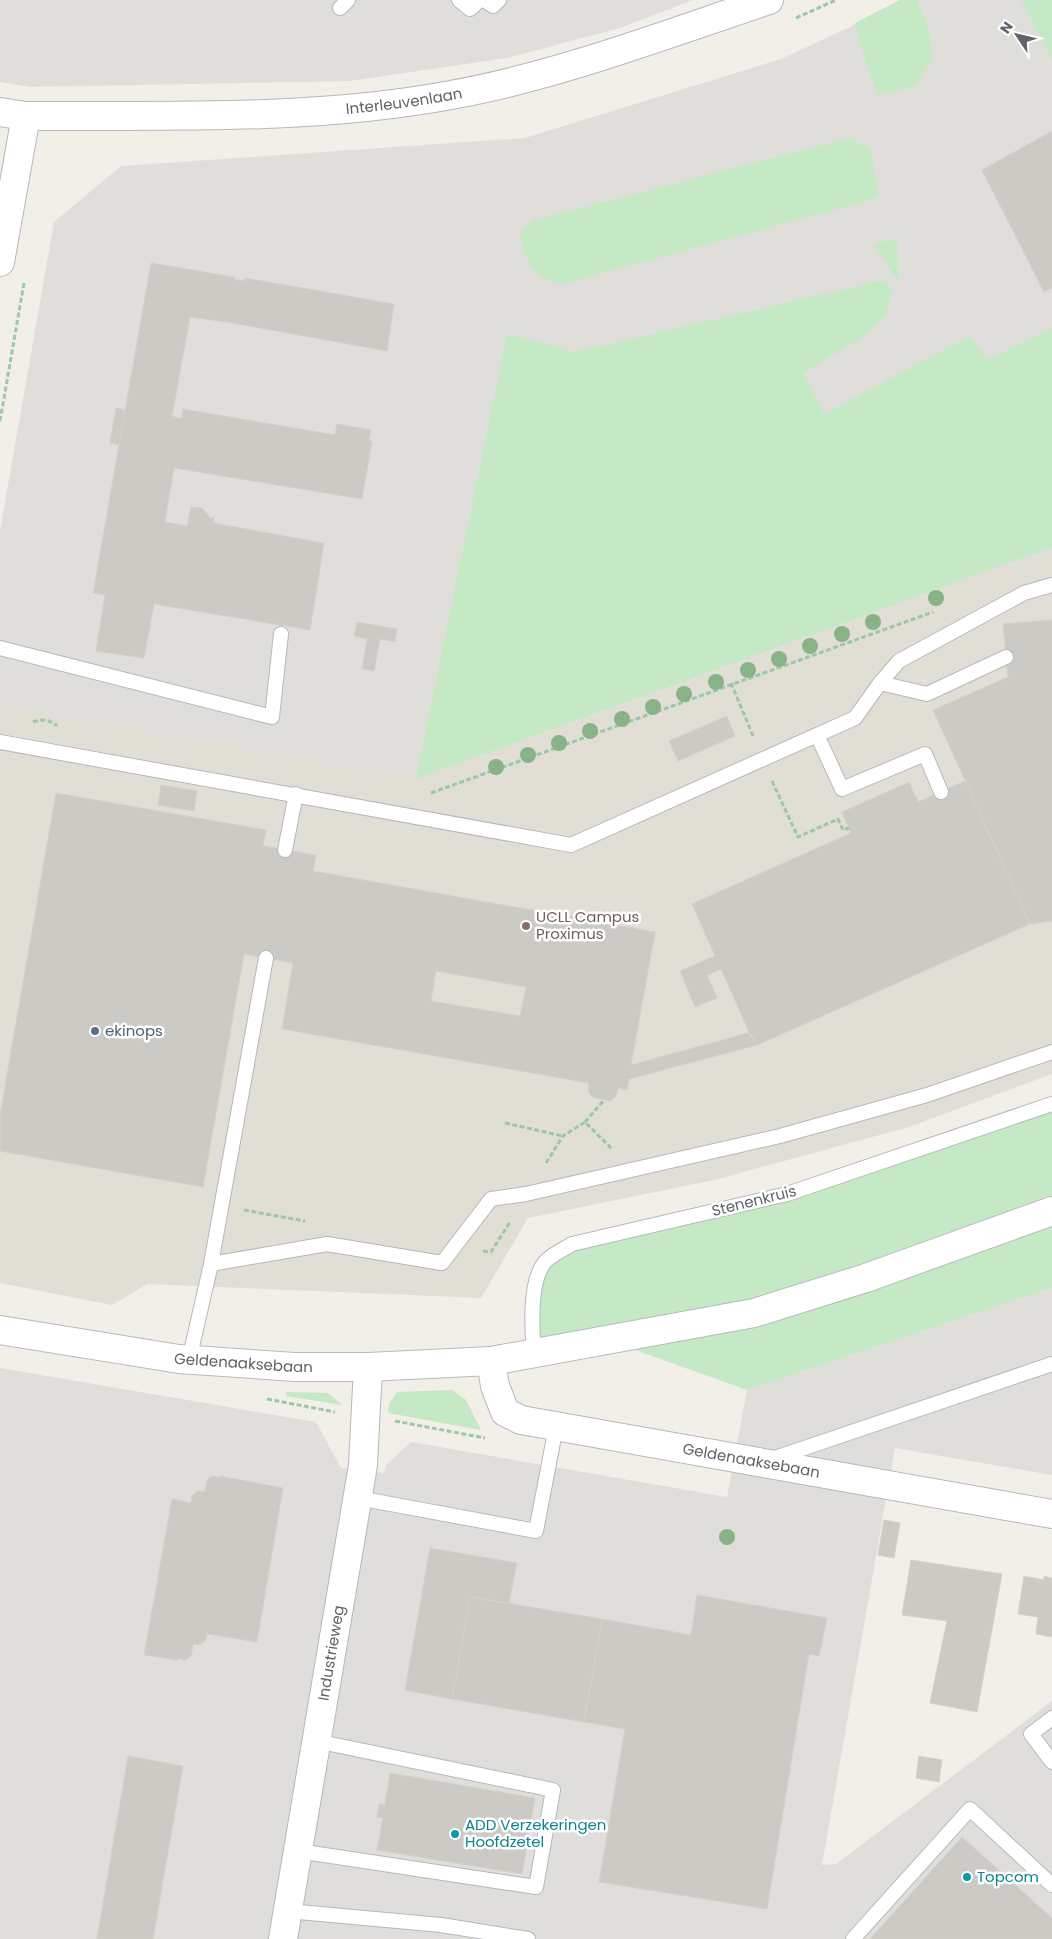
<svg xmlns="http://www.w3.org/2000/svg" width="1052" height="1939" viewBox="0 0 1052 1939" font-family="Poppins,sans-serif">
<rect width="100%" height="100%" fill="#f1efe8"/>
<g fill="#e0deda">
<polygon points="0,0 693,0 620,28 507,58 350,81 30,87 0,82"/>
<polygon points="908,0 1052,0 1052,551 416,779 0,706 0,531 54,222 121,166 525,138 781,59"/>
<polygon points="1052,1288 1052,1475 895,1448 822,1865 836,1864 1052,1701 1052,1939 0,1939 0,1368 316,1422 341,1468 384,1473 386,1465 411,1442 727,1497 747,1390"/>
</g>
<polygon fill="#e1ded6" points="1052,551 1052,1074 909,1127 714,1180 528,1218 481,1298 147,1284 112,1305 0,1283 0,706 416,779"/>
<g fill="#c5e8c5">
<polygon points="900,0 917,0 928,27 933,57 915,87 878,95 868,70 855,23"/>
<polygon points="1021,0 1052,0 1052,60"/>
<path d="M849,138L870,148L878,192L874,199L562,284C529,278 527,262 520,233L532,221Z"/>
<polygon points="897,238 899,283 874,244"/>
<polygon points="884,280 893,290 885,316 869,333 803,373 824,414 970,336 988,360 1052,328 1052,547 416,779 507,334 575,352"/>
<polygon points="1052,1104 1052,1288 747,1390 610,1341 534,1354 535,1283 547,1260 572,1244 787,1194"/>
<polygon points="452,1390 466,1400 481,1430 388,1413 389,1404 397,1392"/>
<polygon points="286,1392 328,1393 342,1405 286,1396"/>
</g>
<g fill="#cccac5" stroke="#d6d1c6" fill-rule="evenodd">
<polygon points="1052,131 1052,288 1044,292 982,170"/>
<polygon points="151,263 234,277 234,279 244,281 245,278 394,304 387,351 227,322 190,317 172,416 182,419 183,409 335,435 337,424 371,430 369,441 372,441 362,499 174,468 165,522 187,526 191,507 202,508 211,519 214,516 213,523 324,543 310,630 154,604 144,658 96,651 105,595 93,593"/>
<polygon points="116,408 125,410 119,445 110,443"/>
<polygon points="1052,620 1052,921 1030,924 933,710 1008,677 1003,624"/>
<polygon points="357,622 397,629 395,642 380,639 374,671 362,669 367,639 354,636"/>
<polygon points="727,716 735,736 678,761 669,741"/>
<polygon points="965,781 1030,924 757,1045 749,1032 721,969 707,975 717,998 695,1007 680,971 715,956 692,904 851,833 842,812 909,782 918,802"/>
<polygon points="161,785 197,791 194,811 158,805"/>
<path d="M56,793L266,830L263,846L316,855L313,871L655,932L631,1065L748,1033L757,1045L629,1079L627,1090L618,1088L616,1096L610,1101L592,1097L588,1091L589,1083L282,1029L293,963L244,954L203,1187L0,1151V1115ZM436,971L526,987L520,1016L431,1001Z"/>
<polygon points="212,1476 220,1478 220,1476 283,1488 257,1642 207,1634 206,1640 199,1645 193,1644 191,1656 185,1660 178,1658 177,1660 144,1655 172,1499 191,1503 192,1496 198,1491 205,1492 207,1480"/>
<polygon points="884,1520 900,1523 894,1558 878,1555"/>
<polygon points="430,1548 517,1563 509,1603 470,1597 452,1699 405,1690"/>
<polygon points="911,1560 1002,1574 977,1712 930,1703 947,1621 902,1615"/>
<polygon points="1024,1576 1044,1580 1044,1576 1052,1578 1052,1637 1036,1634 1038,1617 1018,1614"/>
<polygon points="697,1595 827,1618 819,1656 809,1654 767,1909 599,1882 625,1729 584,1722 602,1619 691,1635"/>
<polygon points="470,1597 602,1619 584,1722 452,1699"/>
<polygon points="128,1756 183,1766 153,1939 97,1939"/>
<polygon points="919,1756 942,1760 939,1782 916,1778"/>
<polygon points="390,1773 535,1798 522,1874 377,1850 383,1818 377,1817 379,1804 385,1805"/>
<polygon points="962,1837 1052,1918 1052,1939 870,1939"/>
</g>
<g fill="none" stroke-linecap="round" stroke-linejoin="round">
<defs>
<g id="lane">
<polyline points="459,0 470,9 480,0"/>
<polyline points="484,0 493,6 499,0"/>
<polyline points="340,8 348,0"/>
<polyline points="0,648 272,717 281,634"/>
<polyline points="880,683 927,694 1006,657"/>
<polyline points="817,735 842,789 925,754 941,792"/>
<polyline points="0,742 571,845 855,718 880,683 899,661 1024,593 1052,585"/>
<polyline points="285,850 296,794"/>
<polyline points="211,1264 327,1244 442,1263 491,1199 526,1194 780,1136 927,1095 1052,1052"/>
<path d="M534,1354C532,1330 528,1276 548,1259C555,1253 564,1249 572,1244L787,1194L1052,1104"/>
<polyline points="189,1360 211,1264 266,958"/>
<polyline points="772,1459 1052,1364"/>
<polyline points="358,1498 536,1531 556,1427"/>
<polyline points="1052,1718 1031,1734 1052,1762"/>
<polyline points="298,1851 536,1887 553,1790 316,1741"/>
<polyline points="288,1911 441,1925 528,1939"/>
<polyline points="853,1939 970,1809 1052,1885"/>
</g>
<g id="street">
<path id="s1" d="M0,112L26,116C167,115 311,121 451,95C557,76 667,34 769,0"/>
<polyline points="0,262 26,116"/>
<path id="s2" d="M491,1361L495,1386L505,1412L521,1420L1052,1514"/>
<path id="s3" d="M283,1939L363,1465L368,1367"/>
</g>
<g id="secondary">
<path id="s4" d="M0,1330L179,1359L295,1367H368L491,1361L754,1313L866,1278L1052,1211"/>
</g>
</defs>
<use href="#lane" stroke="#b5b8bc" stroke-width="16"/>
<use href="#street" stroke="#b5b8bc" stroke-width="30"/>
<use href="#secondary" stroke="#b6babf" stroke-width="30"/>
<g stroke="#9cc7a9" stroke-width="3" stroke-dasharray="5 2.5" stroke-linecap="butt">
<polyline points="796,18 836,0"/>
<polyline points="0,421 24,283"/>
<polyline points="731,683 753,736"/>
<path d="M33,722C41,719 50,719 57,726"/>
<polyline points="772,781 798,837 838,819 843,830 849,828"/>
<polyline points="431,793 933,612"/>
<polyline points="585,1122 604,1100"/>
<polyline points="505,1123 563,1136"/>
<polyline points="546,1163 563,1136 585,1122 612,1149"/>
<polyline points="244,1210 305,1221"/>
<polyline points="483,1251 491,1252 510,1222"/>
<polyline points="267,1399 335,1412"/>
<polyline points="395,1421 485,1438"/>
</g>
<use href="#lane" stroke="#fff" stroke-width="14"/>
<use href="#street" stroke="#fff" stroke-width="28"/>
<use href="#secondary" stroke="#fff" stroke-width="28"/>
</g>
<g fill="#89b387">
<circle cx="936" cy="598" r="8"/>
<circle cx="873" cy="622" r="8"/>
<circle cx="842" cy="634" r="8"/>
<circle cx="810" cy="646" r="8"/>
<circle cx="779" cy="659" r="8"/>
<circle cx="748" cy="670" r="8"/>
<circle cx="716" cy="682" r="8"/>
<circle cx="684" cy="694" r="8"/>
<circle cx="653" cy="707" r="8"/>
<circle cx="622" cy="719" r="8"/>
<circle cx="590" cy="731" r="8"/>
<circle cx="559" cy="743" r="8"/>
<circle cx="528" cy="755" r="8"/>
<circle cx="496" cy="767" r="8"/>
<circle cx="727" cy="1537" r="8"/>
</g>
<circle fill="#8d6e63" stroke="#fff" stroke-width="2" cx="526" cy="926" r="5"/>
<circle fill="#5c6f8a" stroke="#fff" stroke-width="2" cx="95" cy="1031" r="5"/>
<g fill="#0f9aa8" stroke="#fff" stroke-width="2">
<circle cx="455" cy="1834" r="5"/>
<circle cx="967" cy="1877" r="5"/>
</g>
<g text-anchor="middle" stroke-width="5" stroke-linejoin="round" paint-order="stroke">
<g font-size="15" fill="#5f6368" stroke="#fff">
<text dy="5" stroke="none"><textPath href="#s1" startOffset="405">Interleuvenlaan</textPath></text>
<text transform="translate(754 1201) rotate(-14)" y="5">Stenenkruis</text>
<text dy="5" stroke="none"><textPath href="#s4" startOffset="246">Geldenaaksebaan</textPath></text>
<text dy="5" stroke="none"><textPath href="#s2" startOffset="305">Geldenaaksebaan</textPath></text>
<text dy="5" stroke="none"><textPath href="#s3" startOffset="290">Industrieweg</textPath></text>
</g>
<g font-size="15" fill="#785e54" stroke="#fff" text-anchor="start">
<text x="536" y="922">UCLL Campus<tspan x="536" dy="17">Proximus</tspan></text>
</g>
<g font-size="15" fill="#4e5e75" stroke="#fff" text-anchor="start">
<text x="105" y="1036">ekinops</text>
</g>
<g font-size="15" fill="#0d838f" stroke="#fff" text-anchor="start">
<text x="465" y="1830">ADD Verzekeringen<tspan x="465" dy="17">Hoofdzetel</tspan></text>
<text x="977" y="1882">Topcom</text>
</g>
</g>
<g transform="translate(1017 35) rotate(305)" stroke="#ffffff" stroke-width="4" paint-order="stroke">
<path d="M0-4L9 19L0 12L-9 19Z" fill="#5f6368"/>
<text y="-8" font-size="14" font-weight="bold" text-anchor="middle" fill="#5f6368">N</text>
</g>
</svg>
